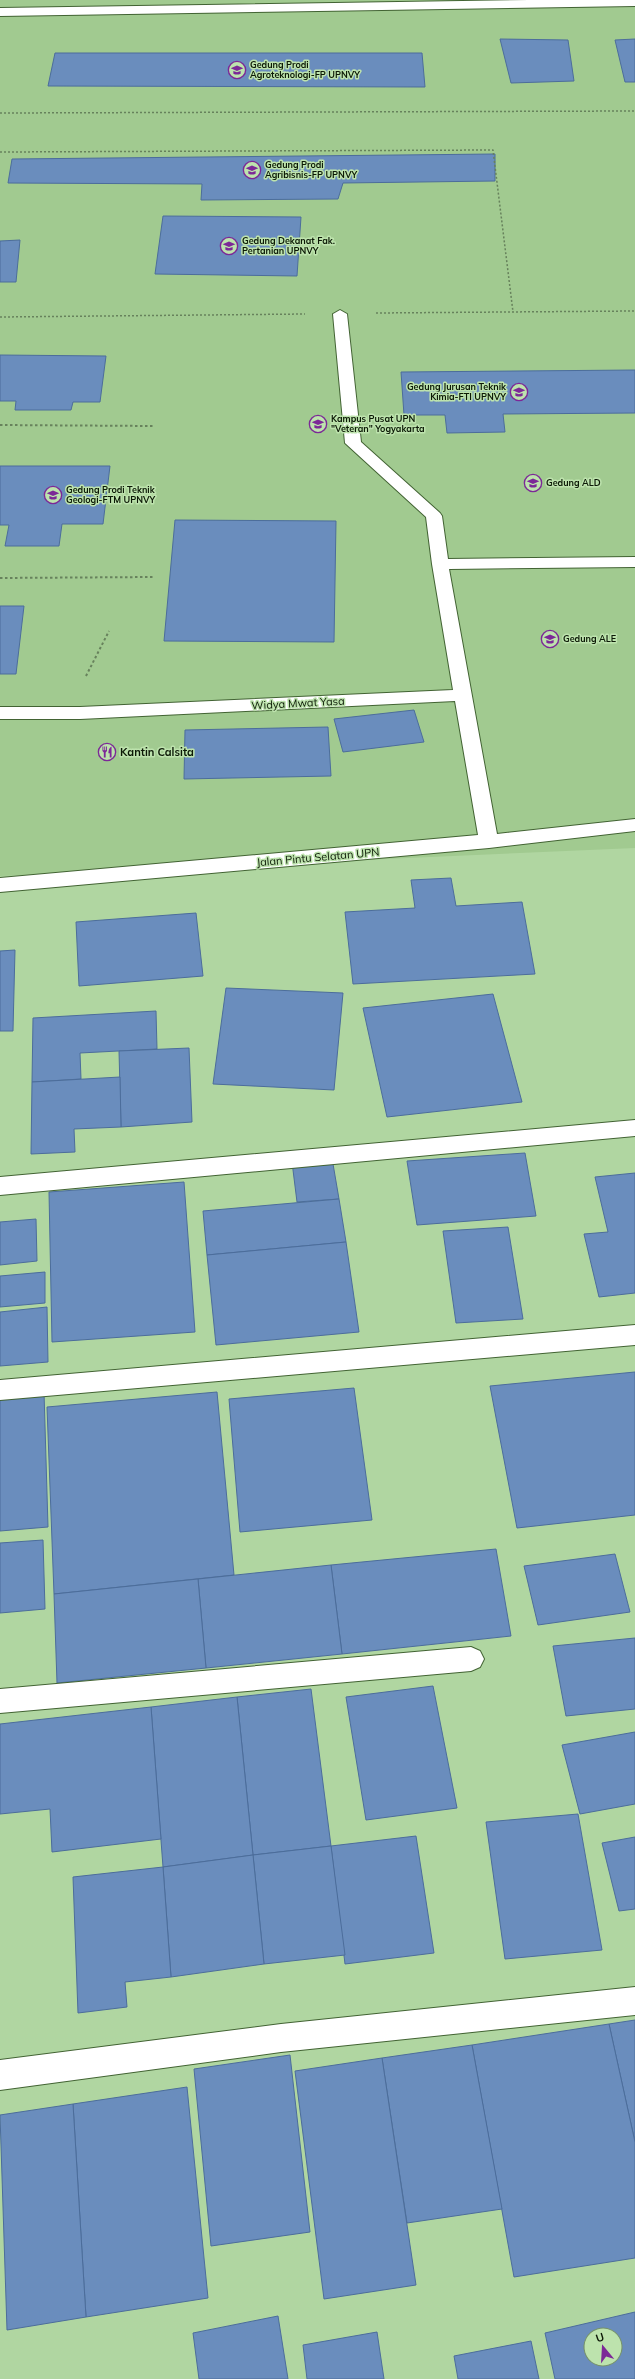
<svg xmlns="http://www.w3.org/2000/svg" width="635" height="2379" viewBox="0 0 635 2379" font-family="Mulish,sans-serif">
<rect width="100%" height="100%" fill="#b0d6a1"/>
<polygon fill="#a1ca90" points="0,0 635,0 635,848 0,876"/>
<g fill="#6a8dbd" stroke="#4c6d9b" fill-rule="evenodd">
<polygon points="500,39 568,40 574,81 511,83"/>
<polygon points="635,39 635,82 625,82 615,40"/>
<polygon points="55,53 422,53 425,87 48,86"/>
<polygon points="495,154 495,181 343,183 338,199 201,200 202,184 8,183 12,159"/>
<polygon points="163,216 301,217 297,276 155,274"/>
<polygon points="20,240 16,282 0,282 0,241"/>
<polygon points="0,355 106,356 100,402 73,402 71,410 15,410 16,401 0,401"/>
<polygon points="635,370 635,413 503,414 505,432 447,433 445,415 404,415 401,372"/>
<polygon points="0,466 110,466 103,524 62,524 59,546 5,546 9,525 0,525"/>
<polygon points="175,520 336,521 334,642 164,641"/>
<polygon points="0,606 24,606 16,674 0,674"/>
<polygon points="414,710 424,742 343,752 334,719"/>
<polygon points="328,727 331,776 184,779 185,730"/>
<polygon points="451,878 456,906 522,902 535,974 353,984 345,912 415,908 411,880"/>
<polygon points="196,913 203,976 79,986 76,922"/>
<polygon points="15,950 13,1031 0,1031 0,951"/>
<polygon points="226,988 343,993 334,1090 213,1084"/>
<polygon points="493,994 522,1102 387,1117 363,1008"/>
<polygon points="156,1011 157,1049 80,1053 81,1079 32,1082 33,1018"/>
<polygon points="189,1048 192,1122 121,1127 119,1051"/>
<polygon points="120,1077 121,1127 74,1129 75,1152 31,1154 32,1082"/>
<polygon points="525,1153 536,1216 417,1225 407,1161"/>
<polygon points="332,1158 339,1199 297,1202 292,1162"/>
<polygon points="635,1173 635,1293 599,1297 584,1234 608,1232 595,1177"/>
<polygon points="184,1182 195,1332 52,1342 49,1192"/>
<polygon points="339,1199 346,1242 207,1255 203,1211"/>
<polygon points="36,1219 37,1261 0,1265 0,1222"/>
<polygon points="508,1227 523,1319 456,1323 443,1231"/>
<polygon points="346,1242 359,1332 216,1345 207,1255"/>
<polygon points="45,1272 45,1303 0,1307 0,1276"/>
<polygon points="47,1307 48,1362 0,1366 0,1312"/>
<polygon points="635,1372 635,1515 517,1528 490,1386"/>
<polygon points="354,1388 372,1520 240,1532 229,1399"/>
<polygon points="44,1392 48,1527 0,1531 0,1397"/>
<polygon points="217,1392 234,1575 54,1594 47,1407"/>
<polygon points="43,1540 45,1609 0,1613 0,1543"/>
<polygon points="496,1549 511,1636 342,1654 331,1565"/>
<polygon points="615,1554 630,1612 538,1625 524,1566"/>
<polygon points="331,1565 342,1654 206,1668 198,1579"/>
<polygon points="198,1579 206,1668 57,1683 54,1594"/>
<polygon points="635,1638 635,1709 566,1716 553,1646"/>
<polygon points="433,1686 457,1808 366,1820 346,1697"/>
<polygon points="311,1689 331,1846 253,1855 237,1697"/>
<polygon points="237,1697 253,1855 163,1867 151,1707"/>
<polygon points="151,1707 161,1839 52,1852 50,1809 0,1814 0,1724"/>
<polygon points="635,1732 635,1804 580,1814 562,1745"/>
<polygon points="578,1814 602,1950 505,1959 486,1822"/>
<polygon points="416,1836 434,1953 345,1964 331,1846"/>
<polygon points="635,1837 635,1909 619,1911 602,1843"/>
<polygon points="331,1846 345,1955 264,1964 253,1855"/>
<polygon points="253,1855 264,1964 171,1977 163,1867"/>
<polygon points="163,1867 171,1977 125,1982 127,2007 78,2013 73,1877"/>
<polygon points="635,2020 635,2142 609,2024"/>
<polygon points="609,2024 635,2142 635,2258 514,2277 472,2045"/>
<polygon points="472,2045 502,2209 407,2223 382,2058"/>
<polygon points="290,2055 310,2232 211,2246 194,2069"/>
<polygon points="382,2058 416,2285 324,2299 295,2071"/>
<polygon points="187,2087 208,2298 86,2317 73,2104"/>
<polygon points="73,2104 86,2317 7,2330 0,2115"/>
<path d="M635,2312V2379H555L545,2333ZM591,2335H615V2359H591Z"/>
<polygon points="278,2316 288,2379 199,2379 193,2333"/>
<polygon points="377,2332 384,2379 307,2379 303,2345"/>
<polygon points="531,2341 539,2379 458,2379 454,2356"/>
</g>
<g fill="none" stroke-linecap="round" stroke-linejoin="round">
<defs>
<g id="minor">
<polygon points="529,0 635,0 635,6 0,16 0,8"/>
<polygon points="340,310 347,314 361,442 440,513 442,516 448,559 635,557 635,567 449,569 497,834 635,819 635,831 489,848 0,892 0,878 478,835 455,701 80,719 0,719 0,707 80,707 453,690 432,564 426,517 345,443 333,314"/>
<polygon points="635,1120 635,1136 0,1195 0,1177"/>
<polygon points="635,1325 635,1345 0,1400 0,1380"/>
<polygon points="471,1647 480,1651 484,1659 480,1667 471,1671 0,1713 0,1689"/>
<polygon points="635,1987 635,2015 281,2052 0,2090 0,2060 281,2024"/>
</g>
</defs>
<use href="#minor" stroke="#426333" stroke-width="2"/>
<g stroke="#67825c" stroke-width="1.5" stroke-dasharray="2 2" stroke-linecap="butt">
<polyline points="0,113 635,111"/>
<polyline points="0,152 493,150 513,312"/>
<polyline points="376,313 635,311"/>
<polyline points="0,317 305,314"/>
</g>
<g stroke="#67825c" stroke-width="2" stroke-dasharray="2.5 2.5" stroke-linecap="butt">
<polyline points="0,425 153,426"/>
<polyline points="0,578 154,577"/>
<polyline points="86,676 109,631"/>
</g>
<use href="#minor" fill="#fff" fill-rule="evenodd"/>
</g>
<defs>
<symbol id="university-ring" viewBox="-11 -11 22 22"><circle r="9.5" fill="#bde3ad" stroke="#7c2897" stroke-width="1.5"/><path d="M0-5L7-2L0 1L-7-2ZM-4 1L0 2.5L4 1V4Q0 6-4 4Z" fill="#7c2897"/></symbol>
<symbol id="restaurant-ring" viewBox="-11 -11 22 22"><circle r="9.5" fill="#bde3ad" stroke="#7c2897" stroke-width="1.5"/><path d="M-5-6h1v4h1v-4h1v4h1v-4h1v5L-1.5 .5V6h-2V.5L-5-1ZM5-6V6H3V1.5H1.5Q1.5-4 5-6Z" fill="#7c2897"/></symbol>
</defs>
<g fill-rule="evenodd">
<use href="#university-ring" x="227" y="60" width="20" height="20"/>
<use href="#university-ring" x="242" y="160" width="20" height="20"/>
<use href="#university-ring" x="219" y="236" width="20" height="20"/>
<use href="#university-ring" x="509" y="382" width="20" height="20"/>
<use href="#university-ring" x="308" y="414" width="20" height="20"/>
<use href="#university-ring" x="523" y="473" width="20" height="20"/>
<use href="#university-ring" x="43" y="485" width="20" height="20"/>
<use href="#university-ring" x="540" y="629" width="20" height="20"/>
<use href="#restaurant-ring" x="97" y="742" width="20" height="20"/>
</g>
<g text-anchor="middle" stroke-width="3" stroke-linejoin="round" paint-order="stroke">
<g font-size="9" font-weight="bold" fill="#0c1906" stroke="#bde3ad" text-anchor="start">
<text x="250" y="68">Gedung Prodi<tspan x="250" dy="10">Agroteknologi-FP UPNVY</tspan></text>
<text x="265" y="168">Gedung Prodi<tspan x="265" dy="10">Agribisnis-FP UPNVY</tspan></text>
<text x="242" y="244">Gedung Dekanat Fak.<tspan x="242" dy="10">Pertanian UPNVY</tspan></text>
<text x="506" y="390" text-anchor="end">Gedung Jurusan Teknik<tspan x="506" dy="10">Kimia-FTI UPNVY</tspan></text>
<text x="331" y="422">Kampus Pusat UPN<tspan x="331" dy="10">"Veteran" Yogyakarta</tspan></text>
<text x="546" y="486">Gedung ALD</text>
<text x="66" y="493">Gedung Prodi Teknik<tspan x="66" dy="10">Geologi-FTM UPNVY</tspan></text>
<text x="563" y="642">Gedung ALE</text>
</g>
<g font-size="11" fill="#0c1906" stroke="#bde3ad">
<text transform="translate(298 703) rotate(-3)" y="4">Widya Mwat Yasa</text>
<text transform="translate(318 857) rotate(-5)" y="4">Jalan Pintu Selatan UPN</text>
</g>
<g font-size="11" font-weight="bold" fill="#0c1906" stroke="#bde3ad" text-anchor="start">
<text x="120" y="756">Kantin Calsita</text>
</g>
</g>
<g transform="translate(603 2347) rotate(342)"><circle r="19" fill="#bde3ad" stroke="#76926a"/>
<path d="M0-3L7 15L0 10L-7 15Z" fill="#7c2897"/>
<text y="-6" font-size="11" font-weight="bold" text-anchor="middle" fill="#0c1906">U</text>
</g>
</svg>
